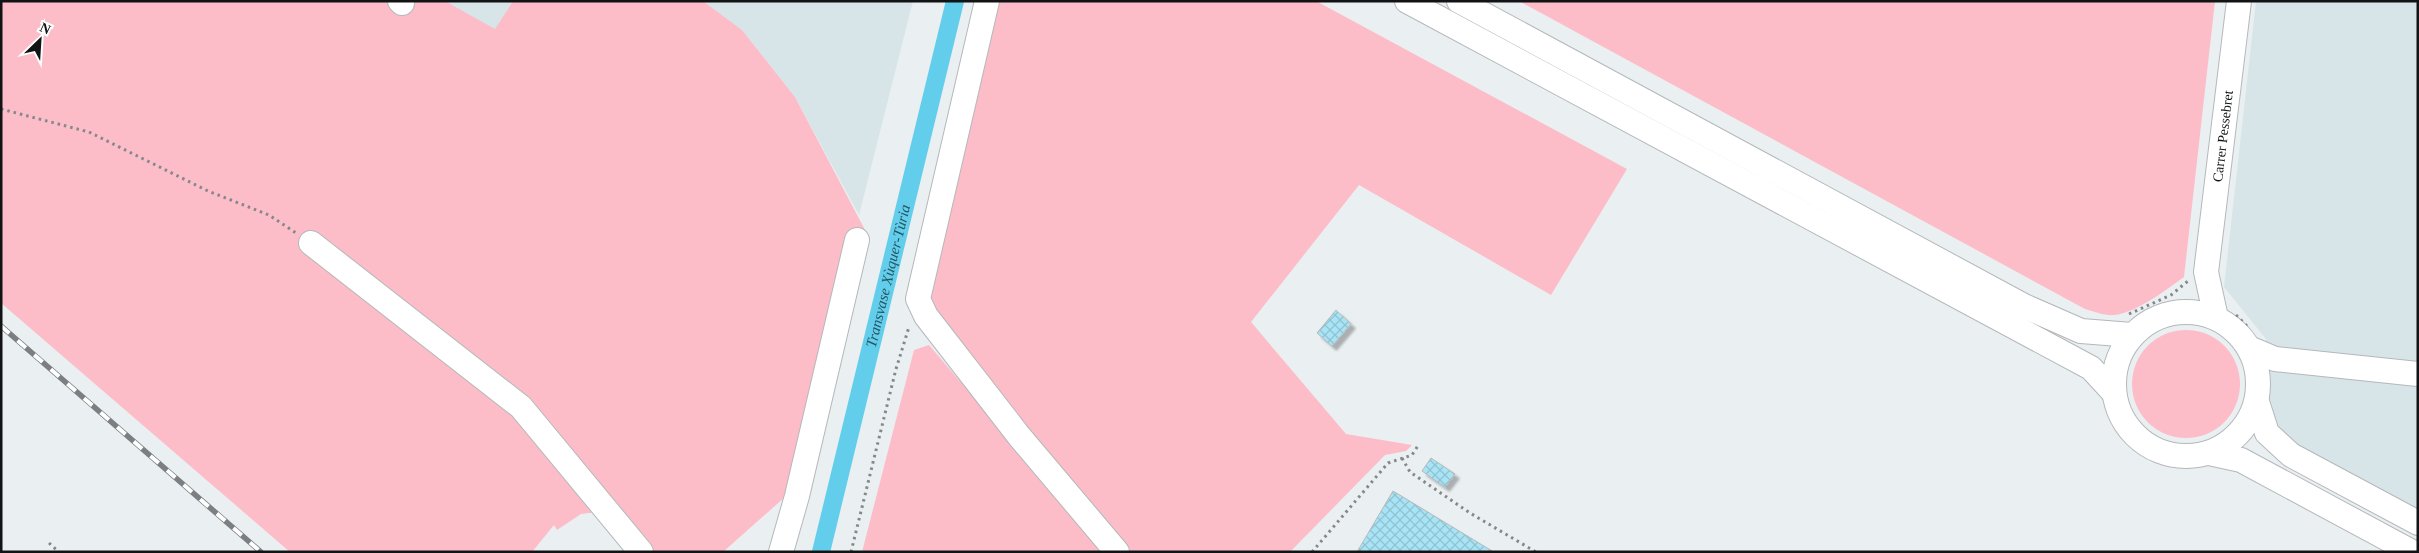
<svg xmlns="http://www.w3.org/2000/svg" width="2419" height="553" viewBox="0 0 2419 553" font-family="'Times New Roman',serif">
<defs>
<pattern id="building-cross-hatch" width="8" height="8" patternUnits="userSpaceOnUse" patternTransform="scale(1.25)"><rect width="8" height="8" fill="#a9e4f6"/><path d="M0 0l8 8M0 8l8-8" fill="none" stroke="#90c3d2"/></pattern>
<filter id="shadow"><feDropShadow dx="4.5" dy="4.5" stdDeviation="1" flood-color="#0004"/></filter>
</defs>
<rect width="100%" height="100%" fill="#eaeff1"/>
<g fill="#d7e5e9">
<polygon points="445,1 513,1 495,30"/>
<polygon points="703,1 913,1 859,215 795,97 742,30"/>
<polygon points="2256,1 2418,1 2418,511 2282,438 2265,407 2266,339 2224,287"/>
</g>
<g fill="#fdbdc8">
<polygon points="1,1 445,1 495,29 513,1 703,1 742,30 795,97 864,228 865,244 794,489 723,552 646,552 598,512 581,514 557,530 554,525 532,552 290,552 1,303"/>
<polygon points="999,1 1316,1 1627,169 1551,295 1359,185 1251,322 1346,434 1412,445 1406,451 1385,455 1290,552 1128,552 928,306"/>
<path d="M1519,1H2215L2184,277C2166,290 2137,312 2115,315C2105,316 2095,312 2085,309Z"/>
<circle cx="2186" cy="384" r="54"/>
<polygon points="929,345 1106,552 862,552 914,350"/>
</g>
<g fill="none" stroke-linecap="round" stroke-linejoin="round">
<path stroke="#62ceec" stroke-width="18" id="s1" d="M821,552L955,1"/>
</g>
<g fill="url(#building-cross-hatch)" stroke="#b5babc" filter="url(#shadow)">
<polygon points="1336,310 1351,324 1332,346 1317,333"/>
<polygon points="1431,458 1455,474 1445,487 1422,471"/>
<polygon points="1393,491 1492,551 1491,552 1357,552"/>
</g>
<g fill="none" stroke-linecap="round" stroke-linejoin="round">
<defs>
<g id="minor">
<polyline points="400,1 402,3"/>
<polyline points="987,1 918,299 926,316 1019,436 1117,552"/>
<polyline points="1407,1 2091,368 2114,393"/>
<polyline points="1459,1 2024,306 2081,331 2132,335"/>
<polyline points="311,243 521,407 641,552"/>
<circle cx="2186" cy="384" r="72"/>
<path id="s2" d="M2216,318L2206,272L2239,1"/>
<polyline points="2249,348 2275,359 2418,374"/>
<polyline points="2257,402 2267,433 2291,455 2418,523"/>
<polyline points="2209,453 2241,460 2412,552"/>
<polyline points="781,552 797,496 857,240"/>
</g>
</defs>
<use href="#minor" stroke="#b4b8ba" stroke-width="26"/>
<g stroke="#85888a" stroke-width="3" stroke-dasharray="2.5 4" stroke-linecap="butt">
<polyline points="1,109 89,132 208,191 269,215 296,233"/>
<polyline points="2129,314 2171,295 2188,281"/>
<polyline points="2236,315 2249,328"/>
<polyline points="1402,458 1410,472 1470,513 1536,552"/>
<polyline points="49,543 59,552"/>
<polyline points="851,552 896,369 909,327"/>
<polyline points="1312,552 1388,463 1412,455 1419,444"/>
</g>
<use href="#minor" stroke="#fff" stroke-width="24"/>
<defs>
<polyline id="rail" points="1,326 261,552"/>
</defs>
<use href="#rail" stroke="#7c7f81" stroke-width="5.5"/>
<use href="#rail" stroke="#fff" stroke-width="4" stroke-dasharray="11" stroke-linecap="butt"/>
</g>
<g text-anchor="middle" stroke-width="4" stroke-linejoin="round" paint-order="stroke">
<g font-size="14" fill="#121314" stroke="#fff">
<text dy="5" stroke="none"><textPath href="#s2" startOffset="184">Carrer Pessebret</textPath></text>
</g>
<g font-size="15" font-style="italic" fill="#275663" stroke="#fff">
<text dy="5" stroke="none"><textPath href="#s1" startOffset="284">Transvase Xùquer-Tùria</textPath></text>
</g>
</g>
<rect width="2419" height="553" fill="none" stroke="#121314" stroke-width="5"/>
<g transform="translate(40 40) rotate(25)" stroke="#ffffff" stroke-width="4" paint-order="stroke">
<path d="M0-4L9 19L0 12L-9 19Z" fill="#121314"/>
<text y="-8" font-size="14" font-weight="bold" text-anchor="middle" fill="#121314">N</text>
</g>
</svg>
